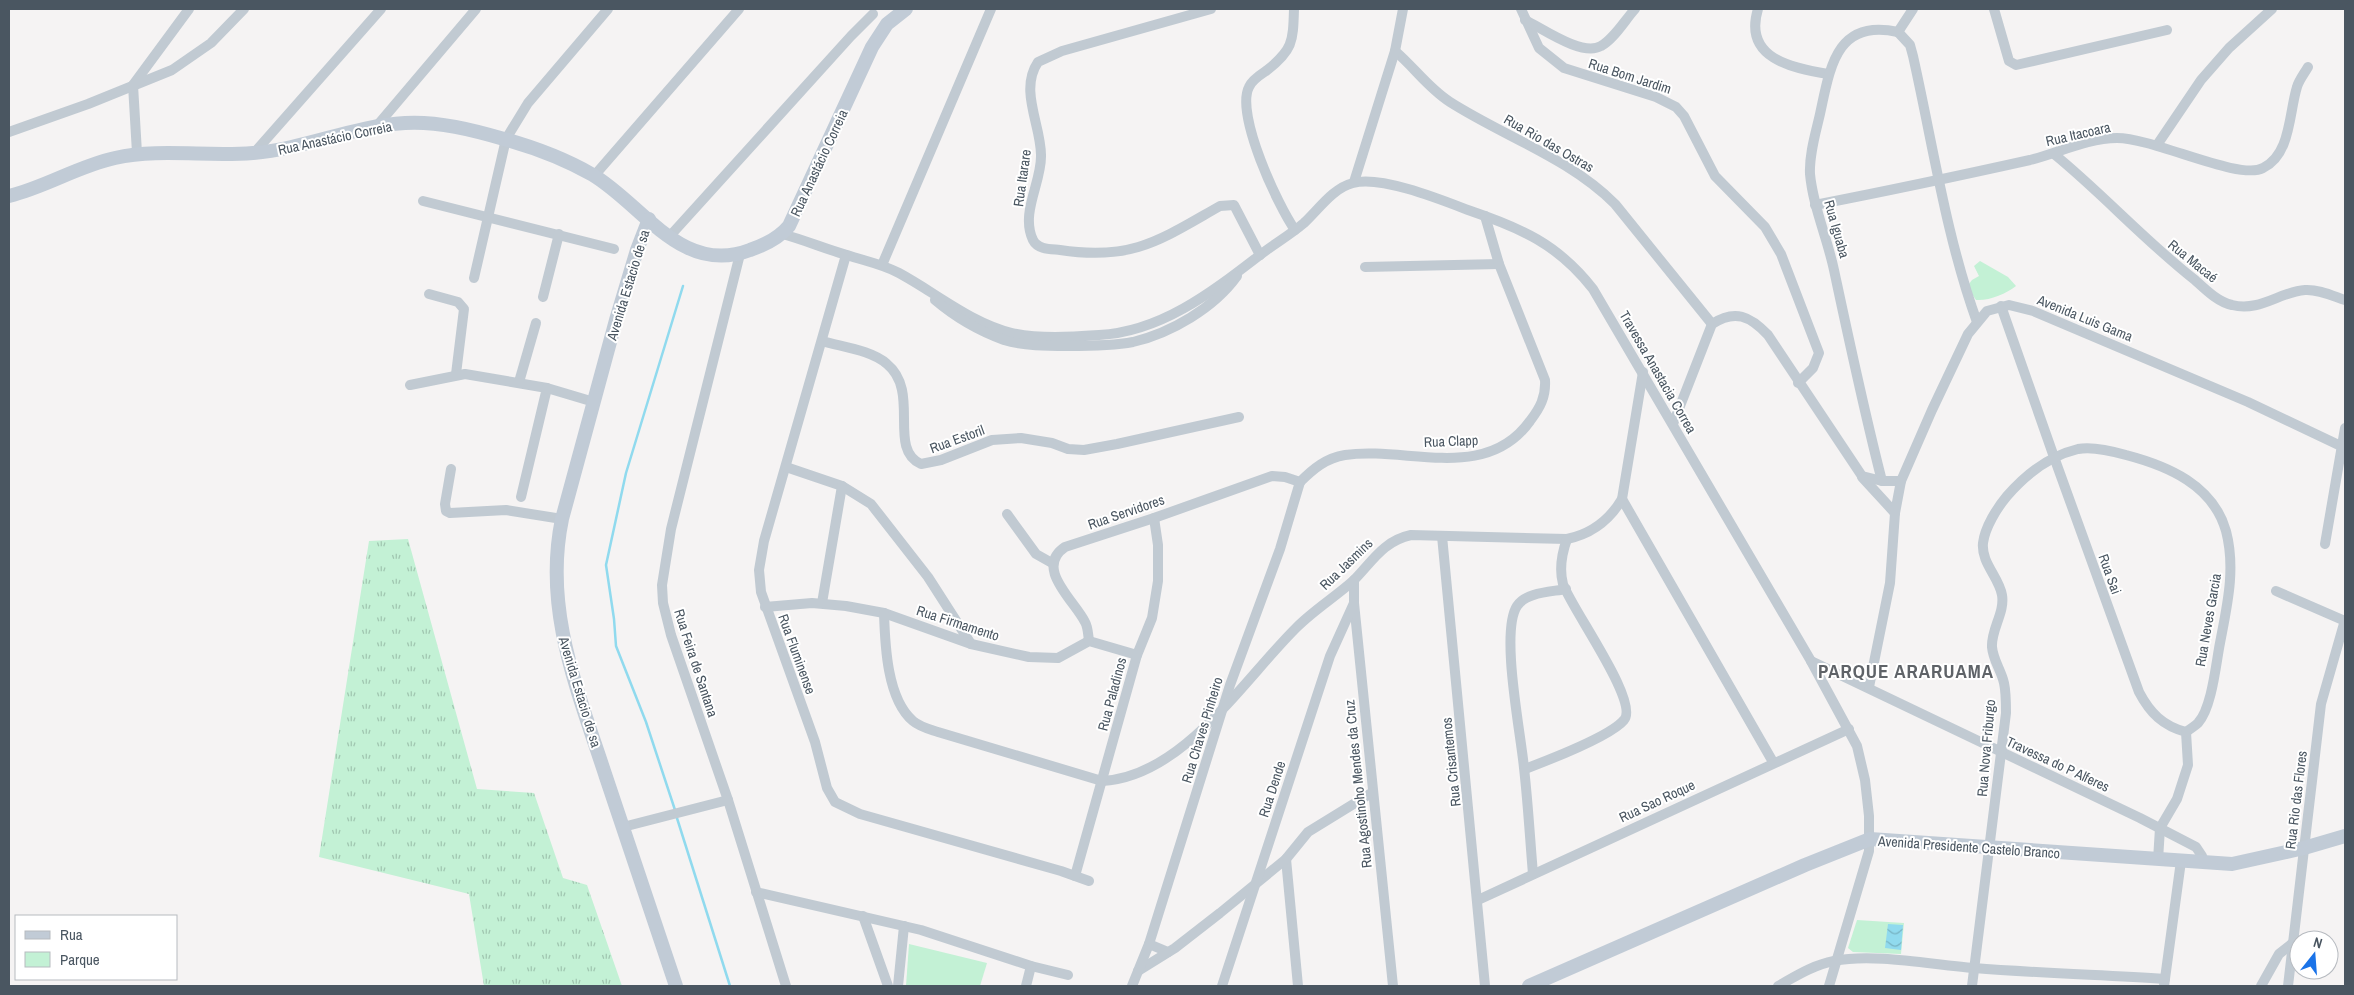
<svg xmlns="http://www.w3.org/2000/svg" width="2354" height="995" viewBox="0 0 2354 995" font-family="'Archivo Narrow',sans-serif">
<defs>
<pattern id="grass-tufts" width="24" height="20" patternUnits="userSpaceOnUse" patternTransform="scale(1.25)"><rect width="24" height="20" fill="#c3f1d5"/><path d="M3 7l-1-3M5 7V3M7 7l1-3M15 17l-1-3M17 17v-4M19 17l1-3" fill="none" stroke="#a0c6b0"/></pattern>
<pattern id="water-waves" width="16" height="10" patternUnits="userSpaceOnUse" patternTransform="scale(1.25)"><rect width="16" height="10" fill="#90daee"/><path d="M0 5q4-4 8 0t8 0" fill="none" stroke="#78b4c4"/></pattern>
</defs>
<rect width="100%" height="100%" fill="#f5f3f3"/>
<polygon fill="url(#grass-tufts)" points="408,539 477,789 534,793 563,878 587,885 622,986 484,986 469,894 319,857 369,541"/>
<g fill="#c3f1d5">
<path d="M1980,261L2008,277L2016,286C2006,294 1989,301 1976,300L1970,291L1969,284L1972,280L1979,276L1974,266Z"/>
<polygon points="1857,920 1904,923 1901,954 1853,952 1848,948"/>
<polygon points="909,944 987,963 980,986 906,986"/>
</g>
<polygon fill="url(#water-waves)" points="1888,924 1903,925 1901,950 1885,948"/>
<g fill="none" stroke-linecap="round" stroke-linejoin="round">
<g stroke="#90daee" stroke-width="2.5">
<polyline points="675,810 646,722 616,646 614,619 606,565 626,473 683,286"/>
<polyline points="676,815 730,986"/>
</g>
<g stroke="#c1cad2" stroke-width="10">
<path d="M1211,9L1062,51L1038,62C1019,90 1041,125 1041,155C1042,182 1020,213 1033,240C1038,250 1052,249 1060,250C1133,261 1160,240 1220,206L1234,205L1260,255"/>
<path d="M1294,9C1293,42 1293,50 1266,71C1260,75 1252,80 1249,87C1235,114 1278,206 1295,230"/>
<polyline points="1521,9 1539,48 1564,68 1656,97 1676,107 1684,116 1715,176 1765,227 1781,254 1819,353 1813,368 1798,383"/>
<path d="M1758,9C1743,58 1791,68 1828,74"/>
<polyline points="1994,9 2009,61 2016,65 2167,30"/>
<path d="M1525,20C1542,28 1582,57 1601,46C1614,39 1625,20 1635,9"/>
<path d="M1898,32L1910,45L1913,56C1933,145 1946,236 1977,322"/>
<polyline points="1898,32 1913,9"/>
<path d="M1395,51C1414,67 1428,88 1450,102C1505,137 1569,158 1615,204L1712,324"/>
<polyline points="376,127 476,9"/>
<polyline points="9,132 88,104 172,70 211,43 244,9"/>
<polyline points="2157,145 2201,80 2229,48 2272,9"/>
<polyline points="137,153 133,85 189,9"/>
<polyline points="254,153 381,9"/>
<path d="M2054,154C2103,194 2145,241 2195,280C2206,290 2218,302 2232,305C2260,312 2279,292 2305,290C2318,289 2333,296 2345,300"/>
<polyline points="594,176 739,9"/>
<polyline points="1354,182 1395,51 1403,9"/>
<polyline points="423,201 614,249"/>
<path d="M1815,205C1887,191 1958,176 2030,160C2058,153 2088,138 2117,138C2154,138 2239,181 2263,168C2291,155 2289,112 2297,87C2299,80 2304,74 2308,67"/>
<path d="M782,234C805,240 825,249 847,255C865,261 882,264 899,273C936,293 971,323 1012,333C1039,339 1071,337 1099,335C1161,332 1212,292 1260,255C1274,244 1290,235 1304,223C1319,209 1333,188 1353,183C1380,175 1442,200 1468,210C1521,228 1558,244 1593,289L1811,661L1857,746L1865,780L1869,816V851L1829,986"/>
<polyline points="669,237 851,36 873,14"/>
<polyline points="740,254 671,529 662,585 663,603 671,635 728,800 786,986"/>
<polyline points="846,255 764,541 759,570 761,592 815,742 827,788 835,802 860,814 1061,871 1089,881"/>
<polyline points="882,265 991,9"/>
<polyline points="1365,267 1499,264"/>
<polyline points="474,278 506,139 528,103 608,9"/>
<polyline points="429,294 458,302 464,309 456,374"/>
<polyline points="543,297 559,234"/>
<path d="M935,300C955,317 979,331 1004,340C1024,346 1047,346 1068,346C1089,346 1112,346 1133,342C1171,333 1214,308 1237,276"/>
<path d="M2001,306L2054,457L2139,692C2150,713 2163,726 2186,732L2188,765L2177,799L2160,828L2158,860"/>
<path d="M822,341C842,347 871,350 887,364C921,392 887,449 921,464L941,460L992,440L1021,438L1052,443L1068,449L1084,450L1117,444L1239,417"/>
<polyline points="519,382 536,323"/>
<polyline points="410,385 465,374 547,388 521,497"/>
<polyline points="547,388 594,402"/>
<path d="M1673,424L1712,324C1735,309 1750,316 1768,335L1862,476L1882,481H1901"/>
<polyline points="786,467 842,486 871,504 928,577 971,644"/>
<polyline points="451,469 445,504 446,511 450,513 506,510 562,519"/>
<polyline points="1862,477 1895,513"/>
<path d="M1882,481C1864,411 1849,340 1834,270C1827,237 1813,207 1810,174C1809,154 1816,132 1820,114C1830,68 1836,18 1898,32"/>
<path d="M1300,482C1313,469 1326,458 1345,455C1407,446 1486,483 1530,421C1540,408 1546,397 1545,380L1499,264L1485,216"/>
<polyline points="1622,499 1773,762"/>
<polyline points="1007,514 1036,554 1052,563"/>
<polyline points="1442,536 1485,986"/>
<polyline points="2325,544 2345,428"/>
<polyline points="1354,580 1354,603 1393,986"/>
<polyline points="2276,591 2345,621"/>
<polyline points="822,603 842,486"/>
<polyline points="765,607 812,603 846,606 884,613 971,644 1029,657 1058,658 1089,641 1137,655"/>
<path d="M884,613C885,645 887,699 913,721C920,727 929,729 938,732L1102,781C1183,777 1244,679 1297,627C1314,610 1335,597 1353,581C1372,562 1383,541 1411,535L1567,539C1591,534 1609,521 1622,499L1643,372"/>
<path d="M1089,641C1088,634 1088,627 1085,622C1074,600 1034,568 1065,547L1154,518L1272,476L1285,477L1300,482"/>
<polyline points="1811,661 2140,818 2196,847 2202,856 2202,863"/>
<polyline points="1869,687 1890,583 1895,513 1901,481 1932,410 1968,334 1987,311 2009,305 2033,311 2248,402 2345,448"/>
<path d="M1525,769C1546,761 1610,737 1624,720C1640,702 1571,608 1563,584C1559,569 1562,553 1567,539"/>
<polyline points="623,827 728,800"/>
<polyline points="1286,859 1298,986"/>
<path d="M1533,874C1530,839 1528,803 1524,768C1521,734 1500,632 1517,606C1526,592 1551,592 1566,589"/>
<polyline points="1075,876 1137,655 1152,618 1158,581 1158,545 1154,518"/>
<polyline points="756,892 921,930 1031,966 1068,975"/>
<polyline points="1478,900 1849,729"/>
<polyline points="863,916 888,986"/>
<polyline points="1149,944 1168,952"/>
<polyline points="1138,971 1175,948 1220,913 1286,859 1308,832 1373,792"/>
<polyline points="898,986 904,926"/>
<polyline points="1026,986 1031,966"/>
<polyline points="1132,986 1149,944 1230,685 1280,549 1300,482"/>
<polyline points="1222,986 1330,656 1354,603"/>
<path d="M1778,986C1796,976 1813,965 1834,961C1874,953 1933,965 1974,968C2038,973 2101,975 2165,979"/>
<path d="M1972,986L2006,713C2006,703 2006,692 2004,683C2001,670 1993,660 1992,647C1991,629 2005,613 2002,595C1999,577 1981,563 1983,543C1985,527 1997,508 2007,496C2026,474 2049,456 2078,449C2093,446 2112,451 2126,455C2168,466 2213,485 2226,531C2236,569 2227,606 2220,643C2216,663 2212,708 2198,723C2195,726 2190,729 2186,732"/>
<polyline points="2164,986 2181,861"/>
<polyline points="2261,986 2279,954 2294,942"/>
<polyline points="2288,986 2321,704 2345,620"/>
</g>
<g stroke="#c1cbd6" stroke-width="14">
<path d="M9,196C46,187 78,166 115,158C160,148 207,157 253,153C305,149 353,126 405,123C438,121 473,130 504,139C533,147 567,160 593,175C644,206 682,276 750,250C765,245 779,238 789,226L872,47L887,24L906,9"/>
<path d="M649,219L637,250L616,320L562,519C543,610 578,691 606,777C629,847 653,916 676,986"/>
<polyline points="1529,986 1805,865 1870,839 2232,864 2304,848 2345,836"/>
</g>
</g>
<g text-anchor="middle" stroke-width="4" stroke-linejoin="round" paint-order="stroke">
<g font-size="14" fill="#4a5661" stroke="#fff">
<text transform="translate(1630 76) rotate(18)" y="5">Rua Bom Jardim</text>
<text transform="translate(2078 134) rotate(-13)" y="5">Rua Itacoara</text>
<text transform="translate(335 138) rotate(-12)" y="5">Rua Anastácio Correia</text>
<text transform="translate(1549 143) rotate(30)" y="5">Rua Rio das Ostras</text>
<text transform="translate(819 163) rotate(-65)" y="5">Rua Anastácio Correia</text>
<text transform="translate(1022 178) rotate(-82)" y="5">Rua Itarare</text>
<text transform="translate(1837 229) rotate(74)" y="5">Rua Iguaba</text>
<text transform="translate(2193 261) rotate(39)" y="5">Rua Macaé</text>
<text transform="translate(628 285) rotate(-73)" y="5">Avenida Estacio de sa</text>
<text transform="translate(2085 318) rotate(22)" y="5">Avenida Luis Gama</text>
<text transform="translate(1658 372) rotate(60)" y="5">Travessa Anastacia Correa</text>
<text transform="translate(957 439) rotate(-20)" y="5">Rua Estoril</text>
<text transform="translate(1451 441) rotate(-2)" y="5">Rua Clapp</text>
<text transform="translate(1126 512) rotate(-19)" y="5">Rua Servidores</text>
<text transform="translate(1346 564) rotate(-44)" y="5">Rua Jasmins</text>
<text transform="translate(2110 574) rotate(70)" y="5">Rua Sai</text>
<text transform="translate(2208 620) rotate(-80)" y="5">Rua Neves Garcia</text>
<text transform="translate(958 623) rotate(18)" y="5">Rua Firmamento</text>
<text transform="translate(797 654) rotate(70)" y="5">Rua Fluminense</text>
<text transform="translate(696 663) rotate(72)" y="5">Rua Feira de Santana</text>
<text transform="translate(580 692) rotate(73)" y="5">Avenida Estacio de sa</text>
<text transform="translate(1112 694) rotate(-75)" y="5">Rua Paladinos</text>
<text transform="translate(1202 730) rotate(-73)" y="5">Rua Chaves Pinheiro</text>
<text transform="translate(1986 748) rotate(-85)" y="5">Rua Nova Friburgo</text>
<text transform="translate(1451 762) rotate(-96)" y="5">Rua Crisantemos</text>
<text transform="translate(2058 764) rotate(25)" y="5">Travessa do P Alferes</text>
<text transform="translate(1358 784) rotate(-96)" y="5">Rua Agostinoho Mendes da Cruz</text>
<text transform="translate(1272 789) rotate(-72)" y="5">Rua Dende</text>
<text transform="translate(2296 800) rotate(-83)" y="5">Rua Rio das Flores</text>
<text transform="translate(1657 801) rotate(-25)" y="5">Rua Sao Roque</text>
<text transform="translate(1969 847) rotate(4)" y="5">Avenida Presidente Castelo Branco</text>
</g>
<g font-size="19" font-weight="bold" letter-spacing="1" fill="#5f6368" stroke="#fff">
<text x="1906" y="678">PARQUE ARARUAMA</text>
</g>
</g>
<rect width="2354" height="995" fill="none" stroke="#4a5661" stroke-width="20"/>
<rect x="15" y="915" width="162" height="65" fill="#ffffff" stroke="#b7bbc0"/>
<rect x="25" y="931" width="25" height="8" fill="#c1cbd6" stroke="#b7bbc0"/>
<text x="60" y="940" font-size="15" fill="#4a5661">Rua</text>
<rect x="25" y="952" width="25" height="15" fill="#c3f1d5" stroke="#b7bbc0"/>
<text x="60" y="965" font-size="15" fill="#4a5661">Parque</text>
<g transform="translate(2314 955) rotate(17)"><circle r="24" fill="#ffffff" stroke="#b7bbc0"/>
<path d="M0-4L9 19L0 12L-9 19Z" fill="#1a73e8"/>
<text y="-8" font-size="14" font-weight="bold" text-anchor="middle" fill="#4a5661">N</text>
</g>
</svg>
